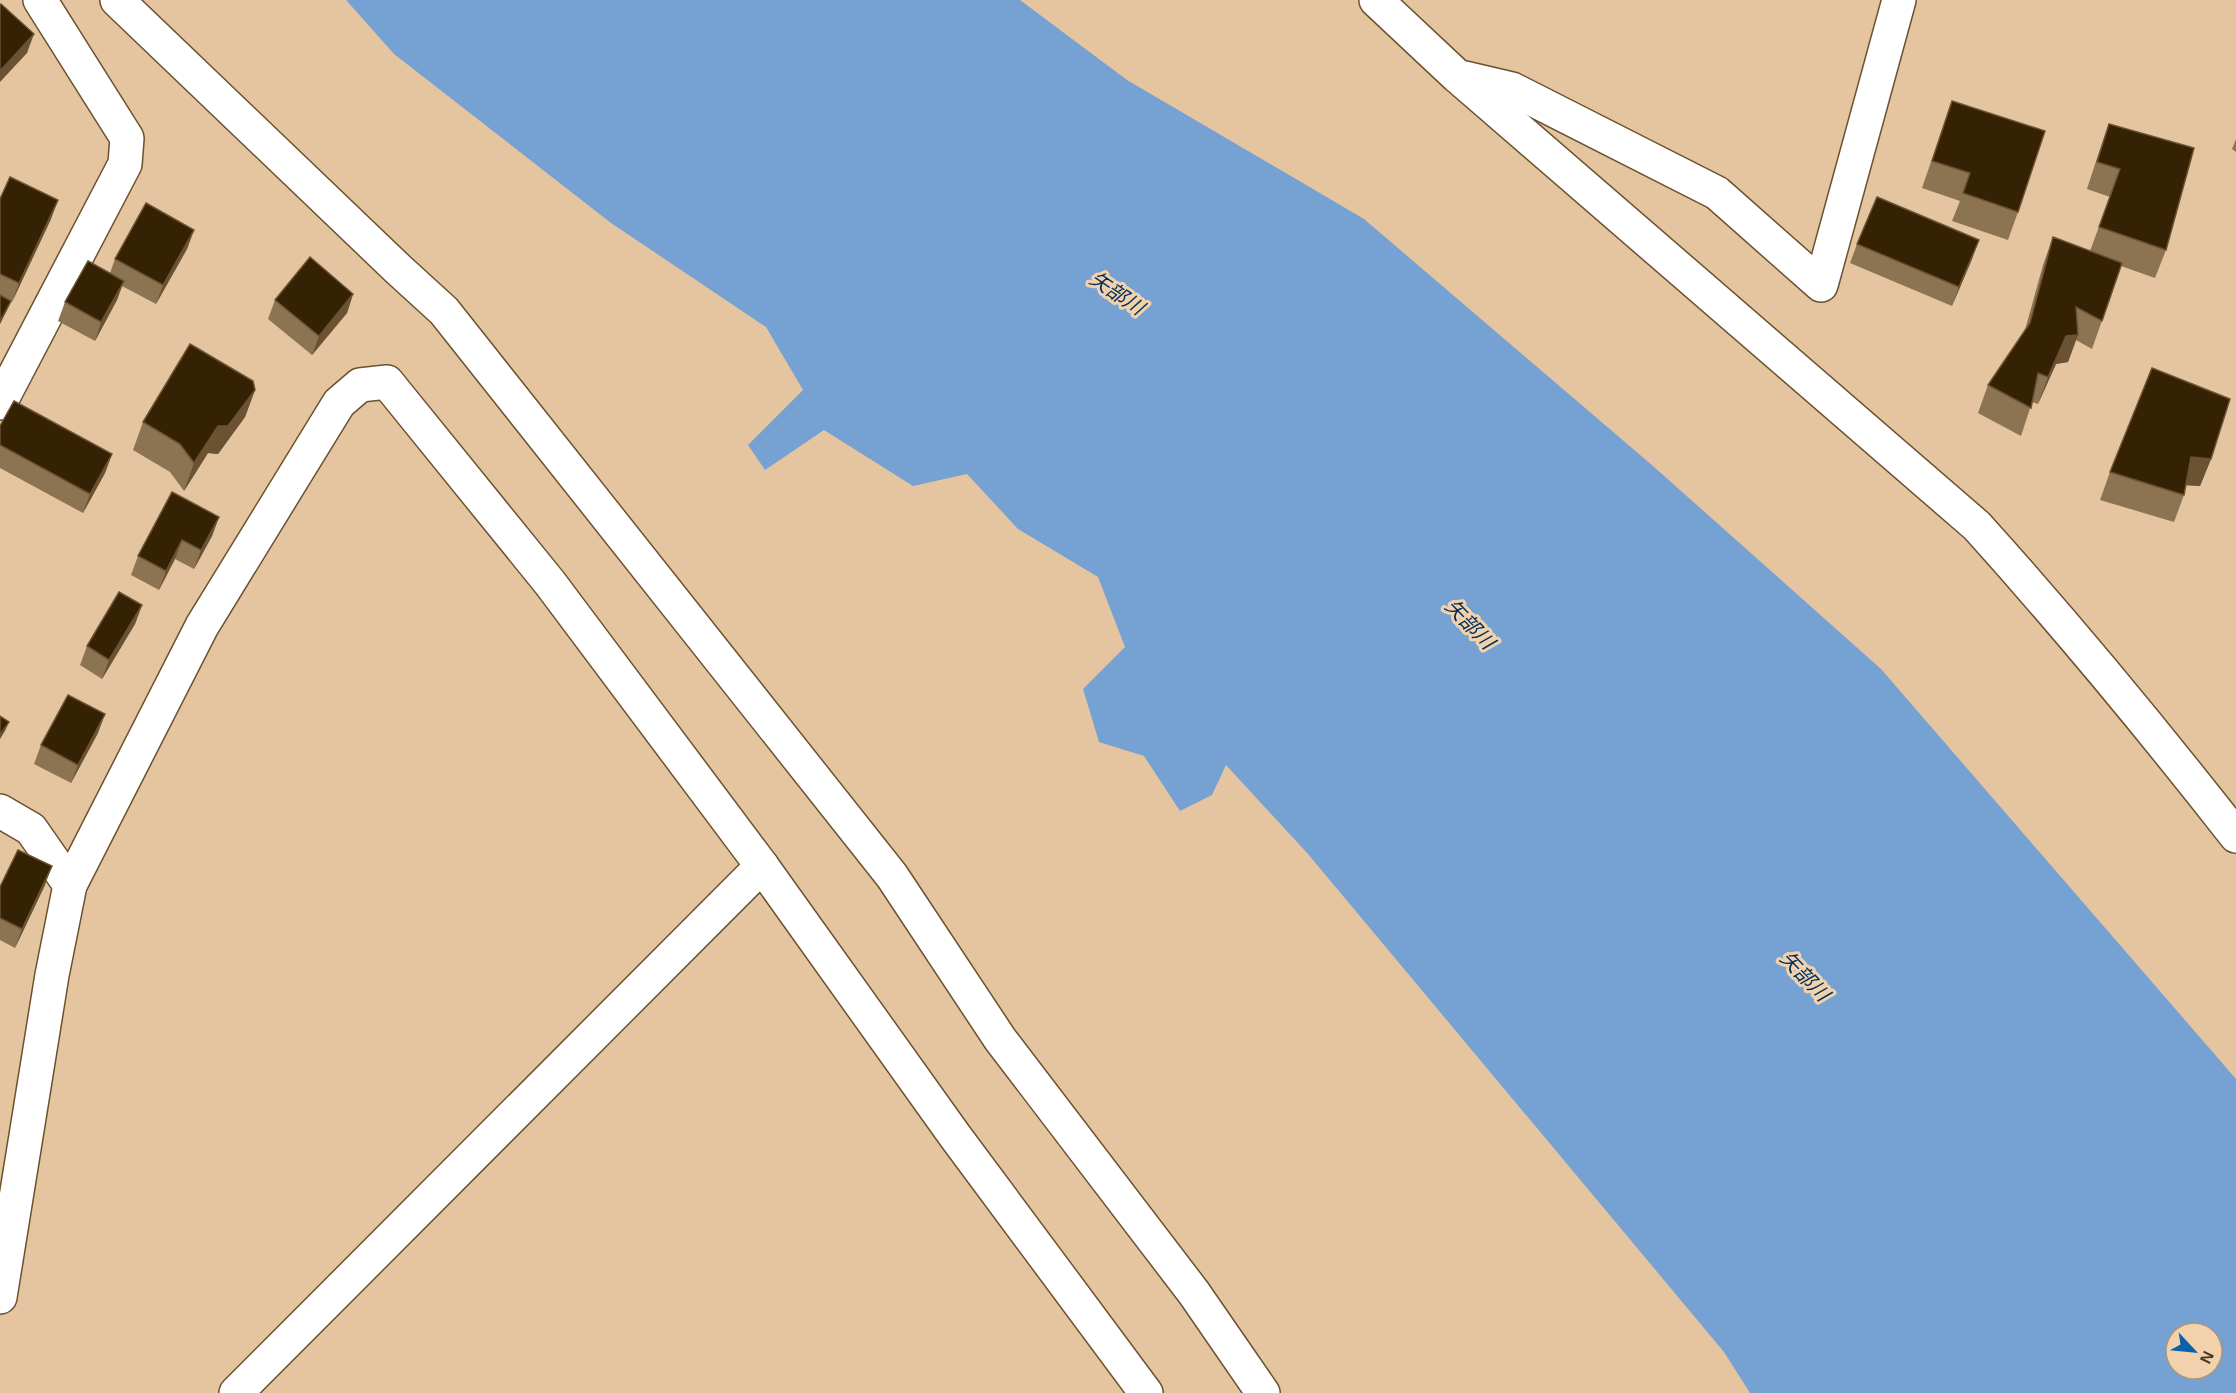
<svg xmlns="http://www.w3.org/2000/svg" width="2236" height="1393" viewBox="0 0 2236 1393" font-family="Helvetica,'Noto Sans JP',sans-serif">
<rect width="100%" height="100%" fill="#e4c5a0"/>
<path fill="#76a1d3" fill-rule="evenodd" d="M346,0H1020L1127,80L1364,219L1653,466L1881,669L2236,1079V1393H1750L1724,1352L1308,854L1226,765L1212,795L1180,811L1144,756L1099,742L1083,689L1125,647L1098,577L1018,529L967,474L913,486L824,430L765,470L748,445L803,390L766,327L611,223L394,54ZM2176,1333H2212V1369H2176Z"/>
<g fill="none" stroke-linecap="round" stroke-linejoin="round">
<defs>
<g id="street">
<polyline points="117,0 398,269 444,311 892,876 1000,1039 1194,1293 1263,1393"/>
<path d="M1376,0L1457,76L1977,526C2067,626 2153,730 2236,836"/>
<polyline points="1465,78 1512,89 1717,193 1821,285 1899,0"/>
<polyline points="0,403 125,164 127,138 40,0"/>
<polyline points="0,811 31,829 70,885"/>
<polyline points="0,1297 52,975 70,885 202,626 339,403 360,385 387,382 550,583 762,866 955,1136 1146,1393"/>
<polyline points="236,1393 762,866"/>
</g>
</defs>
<use href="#street" stroke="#6b512f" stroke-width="36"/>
<use href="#street" stroke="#fff" stroke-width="33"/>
</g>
<g fill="#8c7352">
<polygon points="1952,101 2018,212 2008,240 1952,221 1960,201 1922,188"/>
<polygon points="2109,124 2166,250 2155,278 2121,266 2092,349 2076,340 2068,362 2056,364 2038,404 2032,402 2021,436 1978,413 1988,385 2025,330 2043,265 2053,237 2090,251 2110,197 2087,189 2099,152"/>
<polygon points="2236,139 2236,152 2232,149"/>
<polygon points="0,199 51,219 12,302 11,301 7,310 0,324"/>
<polygon points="194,230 187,249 156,304 122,286 117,300 95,341 58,321 65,302 110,273 115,259"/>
<polygon points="1857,244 1972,259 1952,306 1850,263"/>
<polygon points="353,294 347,313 312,355 268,319 275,300"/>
<polygon points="255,390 245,417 218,454 208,453 184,491 170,472 133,450 143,422"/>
<polygon points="0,426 112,454 105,473 83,513 0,468"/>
<polygon points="2211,459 2200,486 2186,485 2184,495 2174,522 2100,500 2110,472"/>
<polygon points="219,517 212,536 194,569 175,559 159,590 131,575 138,556"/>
<polygon points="142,605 135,624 102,679 80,665 87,646"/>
<polygon points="98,733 71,783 34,764 41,745"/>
<polygon points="45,885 15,948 0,940 0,887"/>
</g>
<g fill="#6a5232">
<polygon points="34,34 27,53 0,82 0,71"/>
<polygon points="58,200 51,219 12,302 19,283"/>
<polygon points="194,230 187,249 156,304 163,285"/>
<polygon points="1979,240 1972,259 1952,306 1959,287"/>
<polygon points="124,281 117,300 95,341 101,322"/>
<polygon points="353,294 347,313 312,355 319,336"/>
<polygon points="11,301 7,310 0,324 0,321"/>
<polygon points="2078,335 2068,362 2056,364 2038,404 2048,377 2066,336"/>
<polygon points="255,390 245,417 218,454 208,453 184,491 194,463 218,426"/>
<polygon points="112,454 105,473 83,513 90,494"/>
<polygon points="2191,457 2211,459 2200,486 2181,485"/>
<polygon points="219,517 212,536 194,569 201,550"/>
<polygon points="182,540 175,559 159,590 166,571"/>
<polygon points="142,605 135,624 102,679 109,660"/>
<polygon points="105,714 98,733 71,783 78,765"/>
<polygon points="9,722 5,731 0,739 0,735"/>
<polygon points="52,866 45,885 15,948 22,929"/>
</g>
<g fill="#352103" stroke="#6a5232" stroke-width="1.5">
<polygon points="1,4 34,34 0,71 0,5"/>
<polygon points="1952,101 2045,131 2018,212 1963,193 1970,173 1932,161"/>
<polygon points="2109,124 2194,148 2166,250 2099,227 2120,169 2097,162"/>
<polygon points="10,177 58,200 19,283 0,274 0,199"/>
<polygon points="1877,197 1979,240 1959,287 1857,244"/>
<polygon points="146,203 194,230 163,285 115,259"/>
<polygon points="2053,237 2122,263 2102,321 2076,307 2078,335 2066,336 2048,377 2038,373 2031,408 1988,385 2030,323"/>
<polygon points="310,257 353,294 319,336 275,300"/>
<polygon points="88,261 124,281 101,322 65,302"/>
<polygon points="0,295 11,301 0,321"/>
<polygon points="190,344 253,381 255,390 228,426 218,426 194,463 180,444 143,422"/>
<polygon points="2152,368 2230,399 2211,459 2191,457 2184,495 2110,472"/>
<polygon points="14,401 112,454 90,494 0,445 0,426"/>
<polygon points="172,492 219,517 201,550 182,540 166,571 138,556"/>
<polygon points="119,592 142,605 109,660 87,646"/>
<polygon points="68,695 105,714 78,765 41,745"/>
<polygon points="0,716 9,722 0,735"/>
<polygon points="18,850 52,866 22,929 0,918 0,887"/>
</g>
<g text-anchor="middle" stroke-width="6" stroke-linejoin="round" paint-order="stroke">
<g font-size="20" font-style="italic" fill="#002e5b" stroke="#f1d2ad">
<text transform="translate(1117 293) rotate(34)" y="7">矢部川</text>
<text transform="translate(1470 624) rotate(46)" y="7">矢部川</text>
<text transform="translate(1805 976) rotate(46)" y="7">矢部川</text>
</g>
</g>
<g transform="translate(2194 1351) rotate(116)"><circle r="28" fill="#f1d2ad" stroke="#ac9579" stroke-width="1.5"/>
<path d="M0-4.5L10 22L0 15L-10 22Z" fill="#0b60ae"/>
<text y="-9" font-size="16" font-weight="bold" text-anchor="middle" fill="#45392a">N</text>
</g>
</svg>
